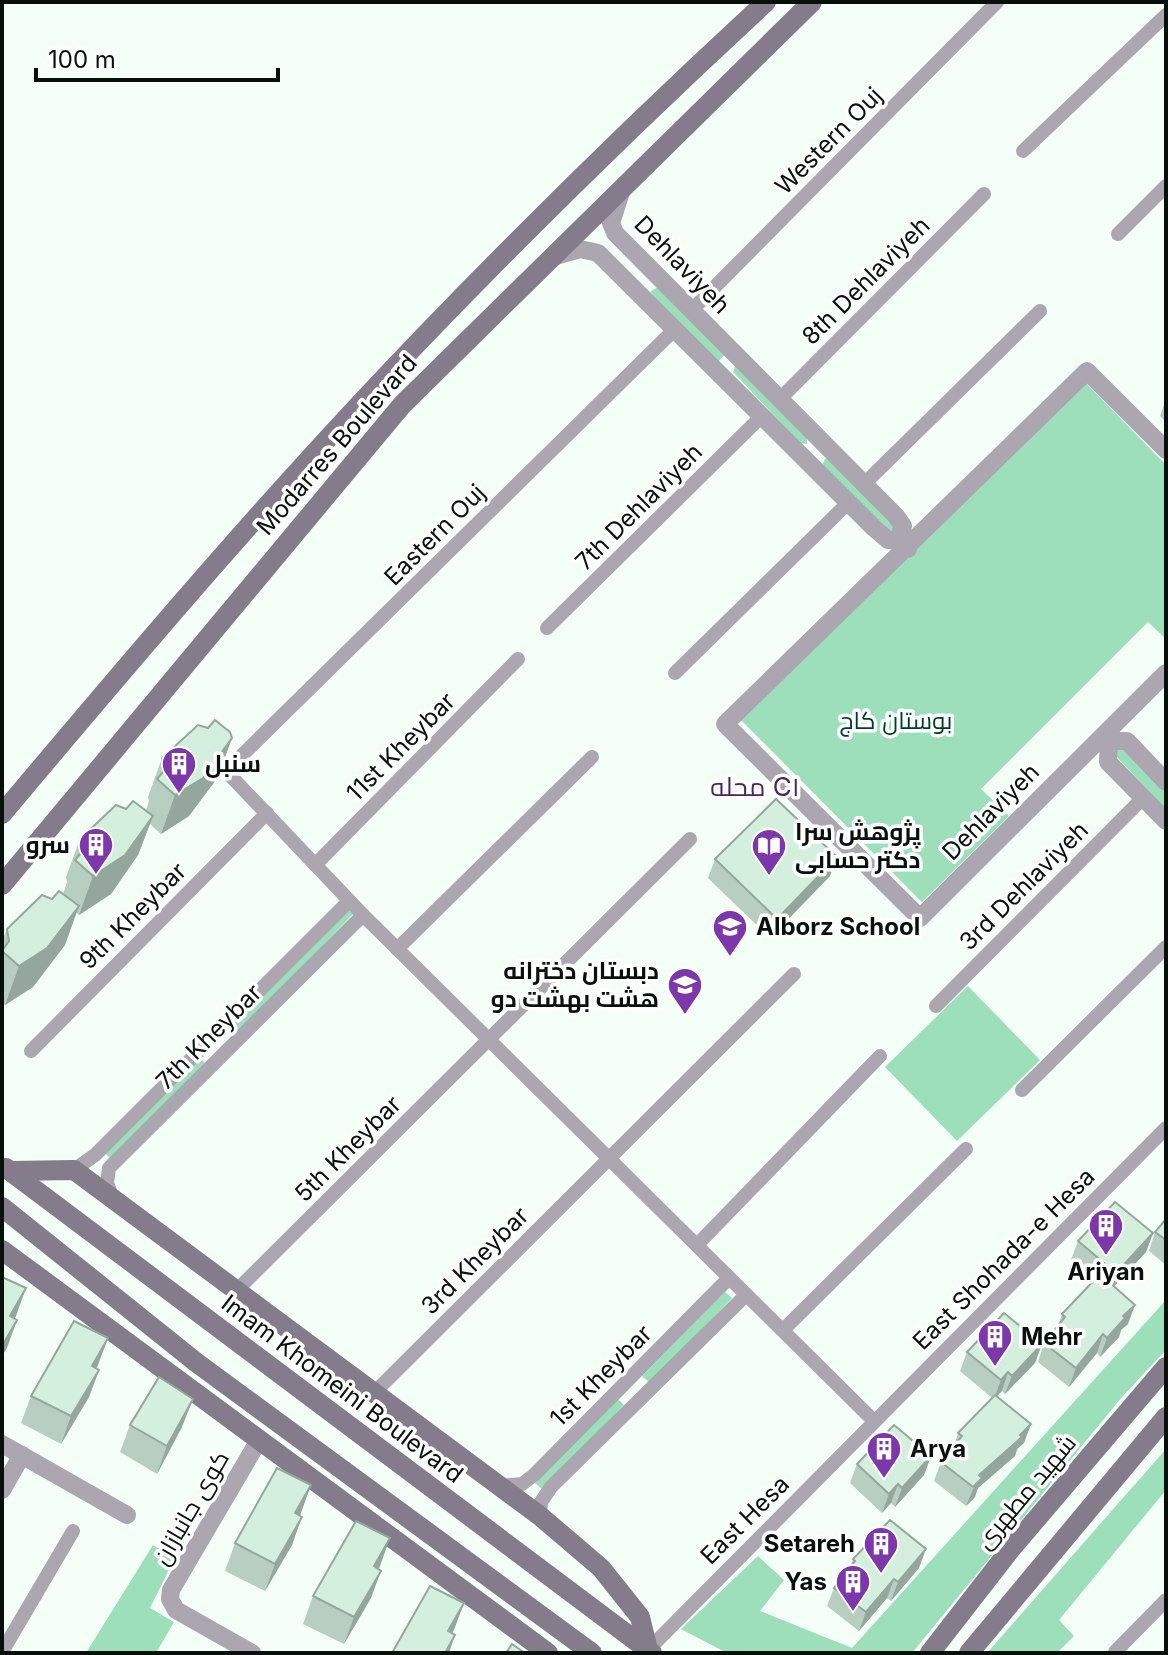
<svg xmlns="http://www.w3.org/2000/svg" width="1168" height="1655" viewBox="0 0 1168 1655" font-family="Inter,Cairo,sans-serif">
<rect width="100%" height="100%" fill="#f4fff8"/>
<g fill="#9cdfba">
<polygon points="659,286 724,355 717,363 650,292"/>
<polygon points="735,366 807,435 807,444 800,443 733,372"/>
<polygon points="1086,383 1166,465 1166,639 1148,622 981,789 1009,816 922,902 741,720"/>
<polygon points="825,459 832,459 897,528 890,535 822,465"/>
<polygon points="1120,745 1166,793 1166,809 1111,751"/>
<polygon points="347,909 353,914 238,1033 233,1027"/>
<polygon points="968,986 1040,1060 957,1141 885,1067"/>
<polygon points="200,1058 205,1063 111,1159 104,1152"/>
<polygon points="725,1292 732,1298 650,1383 642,1376"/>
<polygon points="1166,1300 1166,1350 1122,1397 912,1653 727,1653 681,1629 758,1556 784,1580 760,1611 852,1648"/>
<polygon points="618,1399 624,1405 543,1490 535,1483"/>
<polygon points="1166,1449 1166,1490 1059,1620 1074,1636 1057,1653 987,1653"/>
<polygon points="153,1545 175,1558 150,1608 174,1622 156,1653 86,1653"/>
</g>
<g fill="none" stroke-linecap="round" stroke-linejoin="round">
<g stroke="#aba6b0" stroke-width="14">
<polyline points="1023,151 1166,15"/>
<polyline points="1118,234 1166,186"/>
<polyline points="692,310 997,2"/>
<polyline points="674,330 226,771 363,915 874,1421"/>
<polyline points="780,399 984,194"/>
<polyline points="864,484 1040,311"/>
<polyline points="547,628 762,416"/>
<polyline points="675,673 848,503"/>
<polyline points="315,865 518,659"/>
<polyline points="397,949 592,757"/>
<polyline points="936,1006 1143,798"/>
<polyline points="31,1051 267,813"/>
<polyline points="1022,1090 1166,947"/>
<polyline points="74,1170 95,1155 349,901"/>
<polyline points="113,1199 107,1183 109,1168 363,915"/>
<polyline points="697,1245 880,1056"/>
<polyline points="238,1289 690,839"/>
<polyline points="783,1330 966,1149"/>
<polyline points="373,1394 794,974"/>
<polyline points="499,1486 522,1484 534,1475 729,1278"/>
<polyline points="540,1516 541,1502 551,1487 746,1295"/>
<polyline points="648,1650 1166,1128"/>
<polyline points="2,1652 73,1531"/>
<polyline points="1115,1652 1166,1600"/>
</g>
<g stroke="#aba6b0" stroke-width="18">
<polyline points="622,189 611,223 615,233 896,516 903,526 898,540"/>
<polyline points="552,257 580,249 598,253 874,528 888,540 898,540 908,549"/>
<polyline points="1166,450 1087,371 725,724 920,918 1166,673"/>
<polyline points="1109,741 1108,762 1166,821"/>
<polyline points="1109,741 1127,741 1166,782"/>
<polyline points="2,1444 127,1515"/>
<polyline points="2,1490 22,1455"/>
<polyline points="252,1653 176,1610 170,1599 171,1590 259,1440"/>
</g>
<g stroke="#847c8b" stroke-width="20">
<path d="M2,814C118,676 234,539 357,407C488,267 625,132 766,2"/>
<polyline points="2,885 402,405 812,2"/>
<polyline points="6,1168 652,1653"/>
<polyline points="10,1171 74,1170 540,1516 601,1568 640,1617 648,1650"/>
<polyline points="2,1207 197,1363 592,1653"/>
<polyline points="2,1250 548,1653"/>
<polyline points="930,1653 1010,1550 1166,1367"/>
<polyline points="969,1653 1166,1417"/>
</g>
</g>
<g fill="#b7cec0">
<polygon points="1166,399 1166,422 1160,416"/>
<polygon points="162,758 218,777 189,816 161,834 150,824 138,855 111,894 79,915 76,912 65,945 33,987 5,1005 2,1002 2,941 7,929 52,899 63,894 67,882 66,877 80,839 146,811 149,801 148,797"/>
<polygon points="715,859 830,876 770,938 708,878"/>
<polygon points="1166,1219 1166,1265 1149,1251 1155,1232"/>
<polygon points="1153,1233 1146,1252 1114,1286 1128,1324 1121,1330 1119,1337 1100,1357 1097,1353 1069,1387 1038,1362 1044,1343 1058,1326 1062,1314 1095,1280 1071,1260 1078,1241"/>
<polygon points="1042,1344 1035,1363 1005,1394 1002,1391 997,1396 1024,1443 1017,1449 1015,1456 978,1488 975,1497 966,1506 934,1481 941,1462 954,1446 958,1433 992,1398 960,1371 967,1352"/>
<polygon points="98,1365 96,1368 99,1370 89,1397 61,1444 21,1423 31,1396"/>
<polygon points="130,1425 182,1427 157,1474 120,1452"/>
<polygon points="931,1456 924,1475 895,1507 891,1503 882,1513 850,1483 857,1464"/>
<polygon points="301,1513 292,1545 265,1591 225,1571 235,1543"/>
<polygon points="853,1559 919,1568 891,1601 887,1598 859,1631 827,1606 834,1588 850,1567"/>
<polygon points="380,1566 371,1598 344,1644 303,1624 313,1596"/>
</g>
<g fill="#95a79c">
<polygon points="232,738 218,777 189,816 161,834 175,795"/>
<polygon points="153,816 138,855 111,894 79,915 93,876"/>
<polygon points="837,857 830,876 770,938 777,919"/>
<polygon points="79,906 65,945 33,987 5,1005 19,966"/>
<polygon points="1153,1233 1146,1252 1109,1292 1116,1273"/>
<polygon points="26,1288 16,1316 2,1339 10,1316"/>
<polygon points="1135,1305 1128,1324 1121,1330 1119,1337 1100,1357 1107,1338 1123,1316"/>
<polygon points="17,1320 7,1348 2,1356 2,1346"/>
<polygon points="1103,1334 1097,1353 1069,1387 1076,1368"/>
<polygon points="108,1338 98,1365 82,1393 92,1366"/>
<polygon points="1042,1344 1035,1363 1005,1394 1012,1376"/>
<polygon points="99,1370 89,1397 61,1444 71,1416"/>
<polygon points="1008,1372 1002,1391 994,1399 1001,1380"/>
<polygon points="193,1399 182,1427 157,1474 167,1446"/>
<polygon points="1031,1424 1024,1443 1017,1449 1015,1456 978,1488 975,1497 966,1506 979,1475"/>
<polygon points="931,1456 924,1475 895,1507 902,1488"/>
<polygon points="898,1484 891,1503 882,1513 889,1494"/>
<polygon points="311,1485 301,1513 285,1541 295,1513"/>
<polygon points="302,1517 292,1545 265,1591 275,1564"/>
<polygon points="390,1538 380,1566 364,1594 374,1566"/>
<polygon points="926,1549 919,1568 891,1601 898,1582"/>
<polygon points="381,1571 371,1598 344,1644 354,1617"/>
<polygon points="894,1579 887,1598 859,1631 866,1612"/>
<polygon points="464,1603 454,1630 441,1653 448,1631"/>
<polygon points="455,1635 449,1653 445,1653"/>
</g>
<g fill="#d5efdf" stroke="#95a79c" stroke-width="2">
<polygon points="215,720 230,732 232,738 203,778 175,795 157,779 165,770 162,758 198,725 208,728"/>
<polygon points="776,799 837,857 777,919 715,859"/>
<polygon points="133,801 153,816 125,855 93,876 75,860 83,851 80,839 116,805 126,809"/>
<polygon points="59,891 79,906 47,948 19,966 2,951 9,941 7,929 42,895 52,899"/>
<polygon points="1115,1202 1153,1233 1116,1273 1078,1241"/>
<polygon points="1166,1219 1166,1240 1155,1232"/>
<polygon points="1100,1274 1135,1305 1123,1316 1125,1318 1107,1338 1103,1334 1076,1368 1044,1343 1065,1317 1062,1314"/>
<polygon points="2,1277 26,1288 10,1316 17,1320 2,1346"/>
<polygon points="1004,1313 1042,1344 1012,1376 1008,1372 1001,1380 967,1352"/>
<polygon points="74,1321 108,1338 92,1366 99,1370 71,1416 31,1396"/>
<polygon points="159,1377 193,1399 167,1446 130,1425"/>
<polygon points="995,1395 1031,1424 1020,1435 1022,1437 979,1475 982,1478 973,1487 941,1462 962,1436 958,1433"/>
<polygon points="894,1425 931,1456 902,1488 898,1484 889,1494 857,1464"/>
<polygon points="277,1468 311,1485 295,1513 302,1517 275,1564 235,1543"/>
<polygon points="890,1520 926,1549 898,1582 894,1579 866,1612 834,1588 855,1561 853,1559"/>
<polygon points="356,1521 390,1538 374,1566 381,1571 354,1617 313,1596"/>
<polygon points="430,1586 464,1603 448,1631 455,1635 445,1653 392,1653"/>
<polygon points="512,1644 525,1653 506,1653"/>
</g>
<defs>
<symbol id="building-pin" viewBox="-11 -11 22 30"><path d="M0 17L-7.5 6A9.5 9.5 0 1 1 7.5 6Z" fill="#7c37ab" stroke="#fff"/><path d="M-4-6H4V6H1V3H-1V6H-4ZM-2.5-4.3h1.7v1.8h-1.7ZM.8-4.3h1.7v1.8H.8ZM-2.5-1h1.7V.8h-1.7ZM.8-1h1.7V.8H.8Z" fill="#fff"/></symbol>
<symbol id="library-pin" viewBox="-11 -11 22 30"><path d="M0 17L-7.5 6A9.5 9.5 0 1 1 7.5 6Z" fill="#7c37ab" stroke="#fff"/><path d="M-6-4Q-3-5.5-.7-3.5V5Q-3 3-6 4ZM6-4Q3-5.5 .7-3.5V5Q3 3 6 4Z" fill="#fff"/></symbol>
<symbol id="school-pin" viewBox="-11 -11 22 30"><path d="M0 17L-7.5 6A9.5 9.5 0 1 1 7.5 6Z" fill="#7c37ab" stroke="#fff"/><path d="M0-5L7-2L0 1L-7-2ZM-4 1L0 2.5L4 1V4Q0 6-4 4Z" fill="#fff"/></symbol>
</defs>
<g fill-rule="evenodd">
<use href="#building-pin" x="159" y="744" width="40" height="54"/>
<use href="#building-pin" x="76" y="825" width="40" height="54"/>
<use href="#library-pin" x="749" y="826" width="40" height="54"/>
<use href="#school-pin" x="710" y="907" width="40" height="54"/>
<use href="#school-pin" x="665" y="965" width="40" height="54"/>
<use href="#building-pin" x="1086" y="1206" width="40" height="54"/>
<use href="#building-pin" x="975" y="1317" width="40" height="54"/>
<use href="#building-pin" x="864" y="1429" width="40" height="54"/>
<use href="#building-pin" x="861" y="1524" width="40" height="54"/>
<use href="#building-pin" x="833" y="1562" width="40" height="54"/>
</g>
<g text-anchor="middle" stroke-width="7" stroke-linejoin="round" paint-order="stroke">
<g font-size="24" fill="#07100b" stroke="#fff">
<text transform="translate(829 141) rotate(-45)" y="8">Western Ouj</text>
<text transform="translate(682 265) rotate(46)" y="8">Dehlaviyeh</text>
<text transform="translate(866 281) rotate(-45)" y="8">8th Dehlaviyeh</text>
<text transform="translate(337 445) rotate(-49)" y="8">Modarres Boulevard</text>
<text transform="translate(639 507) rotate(-45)" y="8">7th Dehlaviyeh</text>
<text transform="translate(435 535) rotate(-45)" y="8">Eastern Ouj</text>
<text transform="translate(401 747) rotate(-45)" y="8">11st Kheybar</text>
<text transform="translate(991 812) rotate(-45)" y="8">Dehlaviyeh</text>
<text transform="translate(1024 886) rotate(-45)" y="8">3rd Dehlaviyeh</text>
<text transform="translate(133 916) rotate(-45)" y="8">9th Kheybar</text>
<text transform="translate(209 1037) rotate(-45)" y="8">7th Kheybar</text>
<text transform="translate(348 1149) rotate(-45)" y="8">5th Kheybar</text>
<text transform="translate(1004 1259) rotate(-45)" y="8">East Shohada-e Hesa</text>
<text transform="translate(475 1261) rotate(-45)" y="8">3rd Kheybar</text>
<text transform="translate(601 1376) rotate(-45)" y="8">1st Kheybar</text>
<text transform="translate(342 1389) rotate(37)" y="8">Imam Khomeini Boulevard</text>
<text transform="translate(1026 1492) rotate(-50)" y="8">شهید مطهری</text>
<text transform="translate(191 1508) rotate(-60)" y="8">کوی جانبازان</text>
<text transform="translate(745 1520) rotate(-45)" y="8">East Hesa</text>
</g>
<g font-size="24" fill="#003c24" stroke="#fff">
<text x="896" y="729">بوستان کاج</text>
</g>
<g font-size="24" font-weight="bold" fill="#07100b" stroke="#fff" text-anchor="start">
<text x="205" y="772">سنبل</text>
<text x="795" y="840">پژوهش سرا<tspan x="795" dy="28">دکتر حسابی</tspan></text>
<text x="70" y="853" text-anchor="end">سرو</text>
<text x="756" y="935">Alborz School</text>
<text x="659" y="979" text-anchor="end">دبستان دخترانه<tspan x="659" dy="28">هشت بهشت دو</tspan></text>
<text x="1106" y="1280" text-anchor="middle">Ariyan</text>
<text x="1021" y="1345">Mehr</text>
<text x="910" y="1457">Arya</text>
<text x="855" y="1552" text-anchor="end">Setareh</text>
<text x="827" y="1590" text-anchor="end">Yas</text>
</g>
<g font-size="26" fill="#472760" stroke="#fff">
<text x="755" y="796">محله C۱</text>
</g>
</g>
<rect width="1168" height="1655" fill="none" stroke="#07100b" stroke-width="8"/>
<path d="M36 68v12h242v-12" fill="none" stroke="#07100b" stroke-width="4"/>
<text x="48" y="68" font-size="24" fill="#07100b" stroke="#ffffff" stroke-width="6" paint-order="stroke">100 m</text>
</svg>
